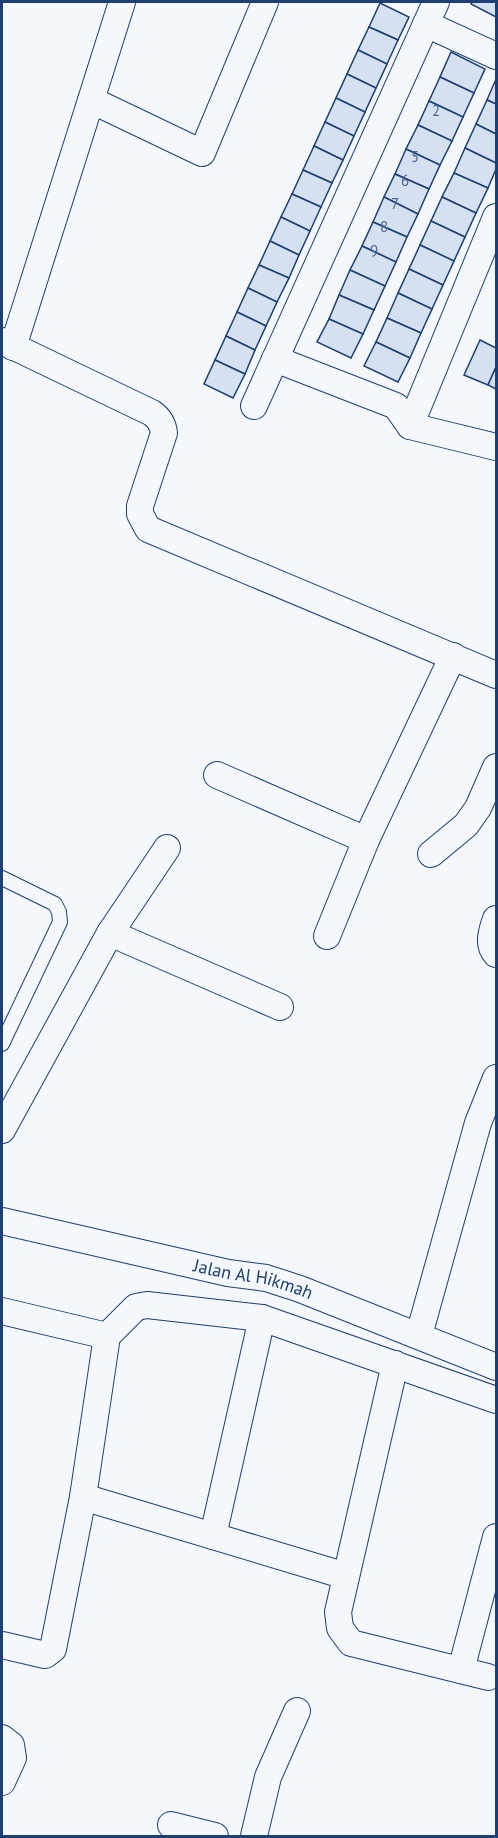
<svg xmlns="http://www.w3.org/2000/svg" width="498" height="1838" viewBox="0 0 498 1838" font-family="'PT Sans',sans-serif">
<rect width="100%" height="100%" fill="#f4f7fb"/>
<g fill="#d5e0f0" stroke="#1d3f73" stroke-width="1.5">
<polygon points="472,2 496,2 496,17 471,4"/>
<polygon points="380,3 409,17 398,40 369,27"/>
<polygon points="369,27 398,40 387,64 358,50"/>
<polygon points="358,50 387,64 376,88 347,74"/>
<polygon points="451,52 485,69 474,93 440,77"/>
<polygon points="347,74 376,88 365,112 336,98"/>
<polygon points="440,77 474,93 463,117 429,101"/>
<polygon points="496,79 496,104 487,100"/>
<polygon points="336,98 365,112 354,136 325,122"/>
<polygon points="487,100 496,104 496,134 476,124"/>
<polygon points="429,101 463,117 452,141 418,125"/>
<polygon points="325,122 354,136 343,160 314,146"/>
<polygon points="476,124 496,134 496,163 465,148"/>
<polygon points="418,125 452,141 440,165 406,149"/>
<polygon points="314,146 343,160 332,183 303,170"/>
<polygon points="465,148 496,163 496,169 488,188 454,173"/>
<polygon points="406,149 440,165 429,189 395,174"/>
<polygon points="303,170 332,183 321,207 292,194"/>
<polygon points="454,173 488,188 476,213 442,197"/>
<polygon points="395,174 429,189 418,214 384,197"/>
<polygon points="292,194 321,207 310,231 281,217"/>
<polygon points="384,197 418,214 407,237 373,222"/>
<polygon points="442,197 476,213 465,237 431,221"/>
<polygon points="281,217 310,231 299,255 270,241"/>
<polygon points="431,221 465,237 454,261 420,245"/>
<polygon points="373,222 407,237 396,262 362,246"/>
<polygon points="270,241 299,255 289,278 259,265"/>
<polygon points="420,245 454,261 443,285 409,269"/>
<polygon points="362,246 396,262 385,286 350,270"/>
<polygon points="259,265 289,278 277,302 248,288"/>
<polygon points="409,269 443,285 432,309 398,293"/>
<polygon points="350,270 385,286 374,310 339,295"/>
<polygon points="248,288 277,302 266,326 237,312"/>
<polygon points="398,293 432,309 421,333 387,318"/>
<polygon points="339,295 374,310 363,334 329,319"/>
<polygon points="237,312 266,326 255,350 226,336"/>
<polygon points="387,318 421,333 410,358 376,342"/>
<polygon points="329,319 363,334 351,358 317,342"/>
<polygon points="226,336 255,350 245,374 215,360"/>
<polygon points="480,340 496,348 496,367 488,385 464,375"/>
<polygon points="376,342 410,358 398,382 364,366"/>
<polygon points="215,360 245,374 233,398 204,384"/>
<polygon points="496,367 496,389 488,385"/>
</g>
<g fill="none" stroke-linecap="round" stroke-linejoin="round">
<defs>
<polyline id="service" points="2,878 55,904 59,912 60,922 2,1044"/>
<g id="minor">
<polyline points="426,24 496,56"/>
<polyline points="91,100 202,153 265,2"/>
<path d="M2,341L152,413C159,418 163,424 164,433L140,506V514L148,529L496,675"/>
<polyline points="13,347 122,2"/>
<polyline points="275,359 396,406 410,426 496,447"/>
<polyline points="254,406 436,2"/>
<polyline points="410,426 496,217"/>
<polyline points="217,775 366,840"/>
<polyline points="431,854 466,825 478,808 496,767"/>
<path d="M496,919C492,930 487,945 496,954"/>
<polyline points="110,933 280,1007"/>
<polyline points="327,936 366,840 453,656"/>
<polyline points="2,1130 110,933 167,848"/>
<path id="s1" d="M2,1221L228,1273L266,1278L300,1289L496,1367"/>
<polyline points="2,1311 107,1336"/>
<polyline points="419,1335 478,1123 496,1078"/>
<polyline points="395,1364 338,1612 340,1628 351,1643 488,1677"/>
<polyline points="83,1497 346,1576"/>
<polyline points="213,1536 262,1318"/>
<polyline points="2,1645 45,1655 53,1649 83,1497 107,1336 136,1307 147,1305 262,1318 496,1400"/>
<polyline points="461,1670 496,1537"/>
<polyline points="2,1738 11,1745 13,1758 2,1782"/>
<polyline points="171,1825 215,1836"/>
<polyline points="254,1836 268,1777 297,1711"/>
</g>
</defs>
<use href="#service" stroke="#1d3f73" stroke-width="16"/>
<use href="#minor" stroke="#1d3f73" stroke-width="28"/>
<use href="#service" stroke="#f4f7fb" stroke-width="14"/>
<use href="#minor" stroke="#f4f7fb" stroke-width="26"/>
</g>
<g text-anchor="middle" stroke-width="4.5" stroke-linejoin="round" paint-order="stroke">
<g font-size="15" fill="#4b6792">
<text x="436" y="116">2</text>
<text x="415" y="162">5</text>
<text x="405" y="186">6</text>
<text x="395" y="209">7</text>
<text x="384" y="232">8</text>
<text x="374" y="256">9</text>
</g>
<g font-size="18" fill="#1d3f73" stroke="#f4f7fb">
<text dy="6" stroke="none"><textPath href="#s1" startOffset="258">Jalan Al Hikmah</textPath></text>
</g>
</g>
<rect width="498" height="1838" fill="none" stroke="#1d3f73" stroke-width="6"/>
</svg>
